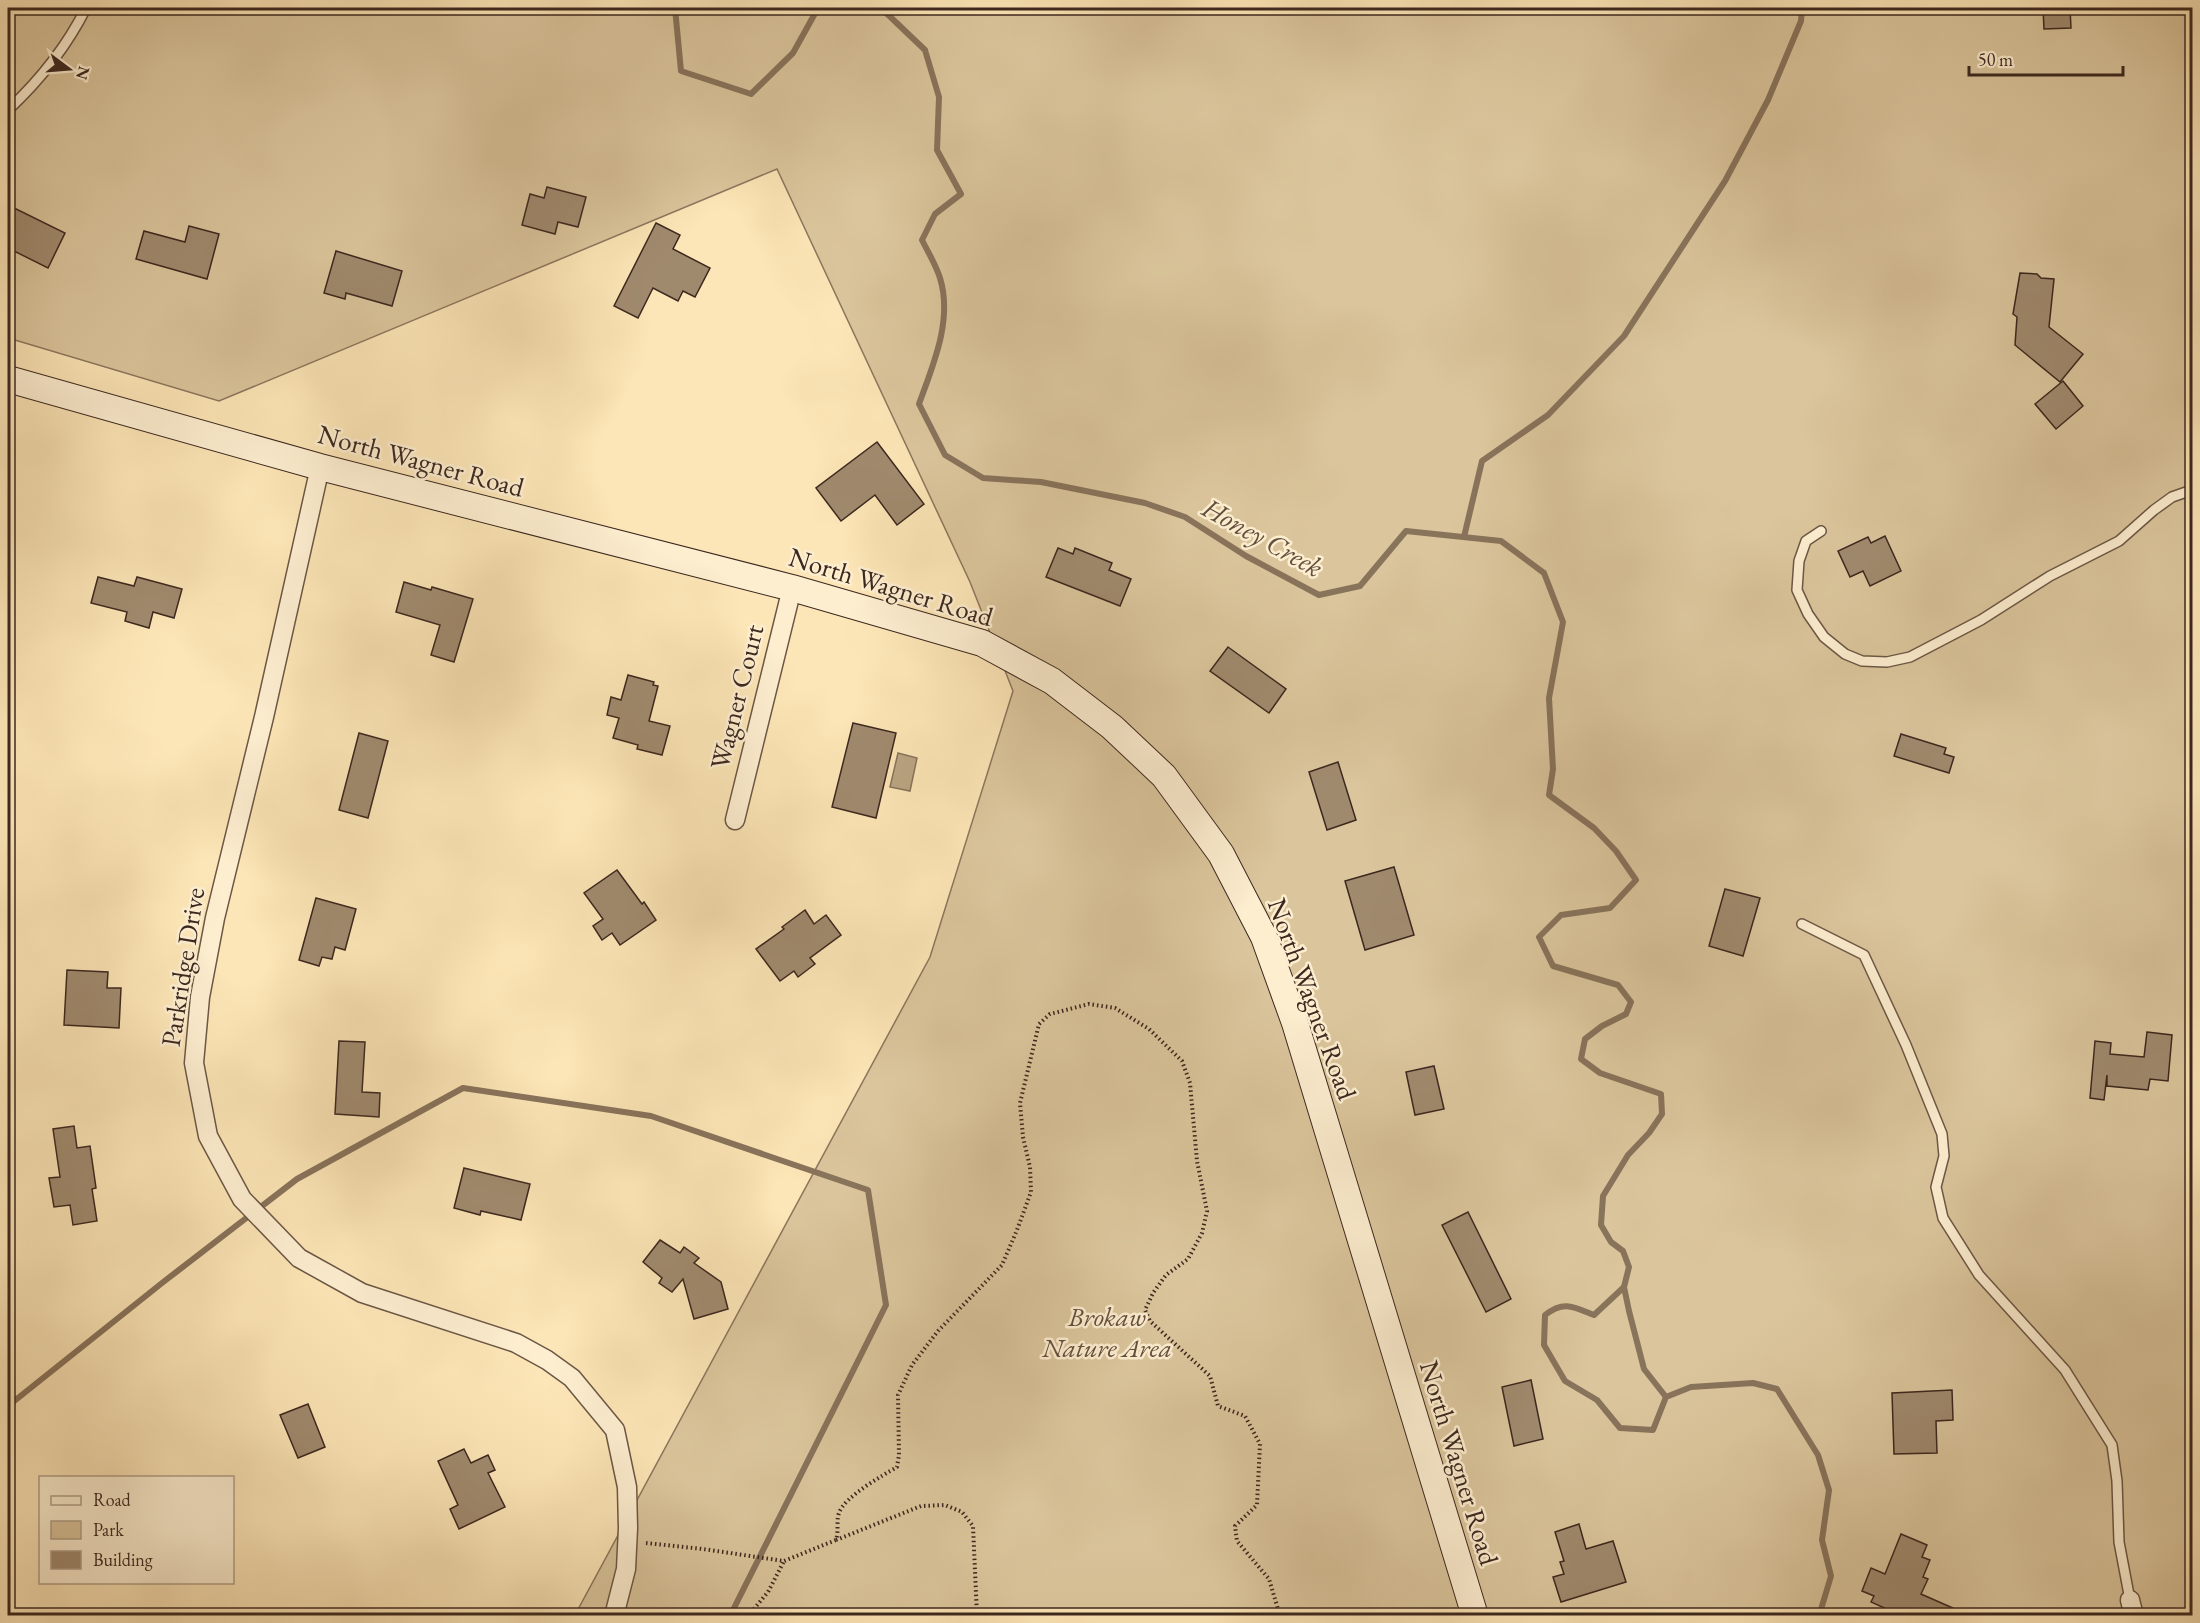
<svg xmlns="http://www.w3.org/2000/svg" width="2200" height="1623" viewBox="0 0 2200 1623" font-family="'EB Garamond',serif">
<rect width="100%" height="100%" fill="#fce5b6"/>
<filter id="stains"><feTurbulence type="fractalNoise" baseFrequency=".00333" numOctaves="4"/><feColorMatrix values="0 0 0 0 .2 0 0 0 0 .09 0 0 0 0 .02 0 0 0 .5 -.17"/></filter>
<radialGradient id="worn" r=".72"><stop offset=".6" stop-color="#630" stop-opacity="0"/><stop offset="1" stop-color="#630" stop-opacity=".3"/></radialGradient>
<polygon fill="#dbc59c" stroke="#8c765e" stroke-width="1.5" points="8,8 2192,8 2192,1615 575,1615 930,957 1013,691 970,582 777,169 219,401 8,338"/>
<polygon fill="#bba583" stroke="#88735b" stroke-width="1.5" points="898,753 917,758 910,791 890,787"/>
<g fill="none" stroke-linecap="round" stroke-linejoin="round">
<g stroke="#88735b" stroke-width="6">
<polyline points="675,8 681,71 751,94 793,53 818,8"/>
<path d="M881,8L925,50L939,97L937,150L961,194L935,214L922,240C928,252 936,265 940,278C953,320 933,365 919,404L945,455L983,478L1041,482L1145,503L1185,517L1246,556L1319,595L1360,586L1406,531L1501,541L1544,573L1563,622L1549,698L1553,769L1549,795L1594,828L1616,851L1636,880L1610,908L1561,915L1539,937L1553,966L1618,985L1631,1002L1626,1014L1602,1026L1585,1039L1581,1059L1600,1073L1661,1094L1662,1114L1649,1133L1628,1155L1603,1196L1601,1225L1611,1242L1623,1251L1629,1267L1624,1287L1594,1315C1574,1307 1564,1300 1545,1315L1544,1345L1565,1381L1597,1400L1620,1428L1653,1430L1666,1397L1691,1387L1753,1383L1777,1389L1818,1455L1829,1490L1822,1540L1831,1576L1819,1616"/>
<polyline points="1464,537 1482,461 1548,415 1624,336 1725,181 1768,100 1801,21 1802,8"/>
<polyline points="1624,1287 1629,1311 1644,1369 1666,1397"/>
<polyline points="8,1406 162,1283 297,1179 463,1088 651,1116 868,1190 886,1305 730,1616"/>
</g>
</g>
<g fill="#a08a6e" stroke="#3c281f" stroke-width="1.5">
<polygon points="2043,8 2070,8 2071,28 2044,29"/>
<polygon points="547,187 586,197 578,227 558,222 555,234 522,225 530,194 544,198"/>
<polygon points="8,205 65,233 48,268 8,248"/>
<polygon points="656,223 680,235 673,249 710,268 695,297 683,291 678,301 653,288 638,318 614,306"/>
<polygon points="189,226 219,234 207,279 136,259 144,231 185,242"/>
<polygon points="336,251 402,271 392,306 346,293 345,299 324,293"/>
<polygon points="2020,273 2037,274 2041,278 2054,279 2049,327 2083,354 2060,382 2015,345 2017,317 2013,314"/>
<polygon points="2063,381 2083,406 2056,429 2035,404"/>
<polygon points="877,442 924,504 897,525 875,495 841,521 816,488"/>
<polygon points="1885,536 1901,571 1870,586 1863,571 1850,577 1838,551 1868,537 1871,543"/>
<polygon points="1058,548 1073,554 1075,548 1112,563 1109,570 1131,579 1120,606 1046,577"/>
<polygon points="98,577 134,586 137,577 182,589 174,618 153,612 149,628 125,621 127,612 91,603"/>
<polygon points="404,582 431,590 432,587 473,599 454,662 431,655 440,625 396,612"/>
<polygon points="1228,647 1286,689 1269,713 1210,671"/>
<polygon points="628,675 654,682 653,685 658,686 649,721 670,726 662,755 637,749 638,745 613,738 619,718 607,715 611,697 621,700"/>
<polygon points="853,723 896,733 876,818 832,807"/>
<polygon points="359,733 388,741 368,818 339,810"/>
<polygon points="1901,734 1946,748 1944,754 1954,757 1949,773 1894,756"/>
<polygon points="1338,762 1356,820 1327,830 1309,772"/>
<polygon points="1394,867 1414,935 1365,950 1345,881"/>
<polygon points="617,870 642,904 644,902 656,920 620,945 612,933 602,940 593,926 603,919 584,893"/>
<polygon points="1725,889 1760,898 1743,956 1709,946"/>
<polygon points="316,898 356,909 345,950 335,947 332,959 322,957 319,966 299,960"/>
<polygon points="805,910 814,924 826,915 841,935 810,958 815,964 798,977 794,971 780,981 756,949 784,929 782,927"/>
<polygon points="67,970 108,972 107,988 121,988 119,1028 64,1025"/>
<polygon points="2147,1032 2172,1035 2168,1081 2150,1079 2148,1090 2107,1086 2107,1075 2104,1100 2090,1098 2095,1041 2111,1043 2110,1054 2144,1057"/>
<polygon points="339,1041 365,1042 362,1092 380,1093 379,1117 335,1114"/>
<polygon points="1434,1066 1444,1109 1415,1115 1406,1072"/>
<polygon points="74,1126 77,1148 90,1146 96,1188 92,1189 97,1221 73,1225 70,1205 54,1207 49,1178 60,1177 53,1129"/>
<polygon points="464,1168 530,1184 521,1220 481,1211 480,1215 454,1208"/>
<polygon points="1468,1212 1511,1299 1486,1312 1442,1225"/>
<polygon points="660,1240 680,1253 684,1247 699,1258 694,1263 721,1282 728,1309 694,1319 683,1279 672,1292 659,1283 662,1278 643,1262"/>
<polygon points="1531,1380 1543,1439 1514,1446 1502,1387"/>
<polygon points="1952,1390 1953,1420 1936,1421 1937,1453 1894,1454 1892,1393"/>
<polygon points="308,1404 325,1447 298,1458 280,1415"/>
<polygon points="464,1449 471,1463 488,1455 495,1470 488,1473 505,1507 459,1529 450,1509 458,1505 438,1461"/>
<polygon points="1579,1524 1586,1549 1613,1541 1626,1582 1561,1602 1553,1577 1564,1574 1560,1562 1564,1561 1555,1532"/>
<polygon points="1901,1534 1927,1545 1922,1557 1930,1560 1923,1577 1928,1579 1921,1594 1971,1616 1902,1616 1871,1602 1874,1596 1862,1591 1871,1568 1885,1574"/>
</g>
<g fill="none" stroke-linecap="round" stroke-linejoin="round">
<defs>
<g id="lane">
<path d="M8,110C39,81 67,46 86,8"/>
<polyline points="1821,531 1806,541 1799,561 1797,590 1808,614 1824,637 1845,654 1862,661 1887,662 1910,657 1981,620 2050,576 2119,541 2154,510 2172,497 2192,490"/>
<polyline points="1802,924 1864,955 1906,1045 1942,1134 1944,1156 1936,1187 1943,1218 1979,1275 2065,1370 2112,1445 2117,1481 2119,1542 2130,1600"/>
</g>
<g id="street">
<polyline points="320,467 264,717 215,918 200,997 194,1063 208,1136 242,1199 299,1258 362,1293 516,1343 547,1360 572,1378 615,1430 627,1487 628,1528 626,1569 614,1616"/>
<polyline points="735,820 792,588"/>
<polyline points="2130,1600 2134,1616"/>
</g>
<polyline id="secondary" points="8,379 320,467 792,588 982,643 1052,681 1112,727 1164,776 1221,854 1264,937 1295,1023 1475,1616"/>
</defs>
<use href="#lane" stroke="#6c5745" stroke-width="12"/>
<use href="#street" stroke="#6c5745" stroke-width="21"/>
<use href="#secondary" stroke="#3c281f" stroke-width="28"/>
<g stroke="#3c281f" stroke-width="4" stroke-dasharray="1.5 3" stroke-linecap="butt">
<polyline points="836,1540 921,1506 945,1505 962,1512 973,1526 977,1616"/>
<path d="M646,1543L703,1549L784,1561L836,1540C839,1531 836,1521 839,1513C845,1496 882,1476 897,1467L899,1455L898,1395L912,1365L938,1331L1002,1265L1017,1230L1031,1192L1030,1167L1023,1137L1020,1103L1039,1024L1050,1014L1089,1004L1115,1008L1149,1029L1182,1061L1190,1083L1197,1161L1207,1211L1202,1233L1188,1259L1166,1275L1153,1293L1145,1310L1150,1321L1210,1376L1218,1406L1245,1416L1260,1444L1257,1505L1235,1526L1237,1541L1269,1579L1280,1616"/>
<polyline points="748,1616 768,1592 784,1561"/>
</g>
<use href="#lane" stroke="#fdeed0" stroke-width="9"/>
<use href="#street" stroke="#fdeed0" stroke-width="18"/>
<use href="#secondary" stroke="#fdeed0" stroke-width="26"/>
</g>
<g text-anchor="middle" stroke-width="5" stroke-linejoin="round" paint-order="stroke">
<g font-size="27" fill="#3c281f" stroke="#fdeed0">
<text transform="translate(421 461) rotate(15)" y="9">North Wagner Road</text>
<text transform="translate(891 587) rotate(17)" y="9">North Wagner Road</text>
<text transform="translate(737 697) rotate(-76)" y="9">Wagner Court</text>
<text transform="translate(183 967) rotate(-81)" y="9">Parkridge Drive</text>
<text transform="translate(1312 999) rotate(70)" y="9">North Wagner Road</text>
<text transform="translate(1459 1463) rotate(73)" y="9">North Wagner Road</text>
</g>
<g font-size="27" font-style="italic" fill="#644f3e" stroke="#fdeed0">
<text x="1107" y="1326">Brokaw<tspan x="1107" dy="31">Nature Area</tspan></text>
</g>
<g font-size="28" font-style="italic" fill="#624e3d" stroke="#fdeed0">
<text transform="translate(1263 537) rotate(29)" y="10">Honey Creek</text>
</g>
</g>
<rect width="2200" height="1623" fill="none" stroke="#fce5b6" stroke-width="30"/>
<rect x="9" y="9" width="2182" height="1605" fill="none" stroke="#3c281f" stroke-width="3"/>
<rect x="15" y="15" width="2170" height="1593" fill="none" stroke="#3c281f" stroke-width="1.5"/>
<rect x="39" y="1476" width="195" height="108" fill="#fdeed0" stroke="#b09f89" stroke-width="1.5"/>
<rect x="51" y="1496" width="30" height="9" fill="#fdeed0" stroke="#b09f89" stroke-width="1.5"/>
<text x="93" y="1506" font-size="18" fill="#3c281f">Road</text>
<rect x="51" y="1521" width="30" height="18" fill="#dbc59c" stroke="#b09f89" stroke-width="1.5"/>
<text x="93" y="1536" font-size="18" fill="#3c281f">Park</text>
<rect x="51" y="1551" width="30" height="18" fill="#a08a6e" stroke="#b09f89" stroke-width="1.5"/>
<text x="93" y="1566" font-size="18" fill="#3c281f">Building</text>
<g transform="translate(69 69) rotate(106)" stroke="#fdeed0" stroke-width="4.5" paint-order="stroke">
<path d="M0-4.5L10 22L0 15L-10 22Z" fill="#3c281f"/>
<text y="-9" font-size="16" font-weight="bold" text-anchor="middle" fill="#3c281f">N</text>
</g>
<path d="M1969 66v9h154v-9" fill="none" stroke="#3c281f" stroke-width="3"/>
<text x="1978" y="66" font-size="18" fill="#3c281f" stroke="#fdeed0" stroke-width="4.5" paint-order="stroke">50 m</text>
<rect width="100%" height="100%" filter="url(#stains)"/>
<rect width="100%" height="100%" fill="url(#worn)"/>
</svg>
